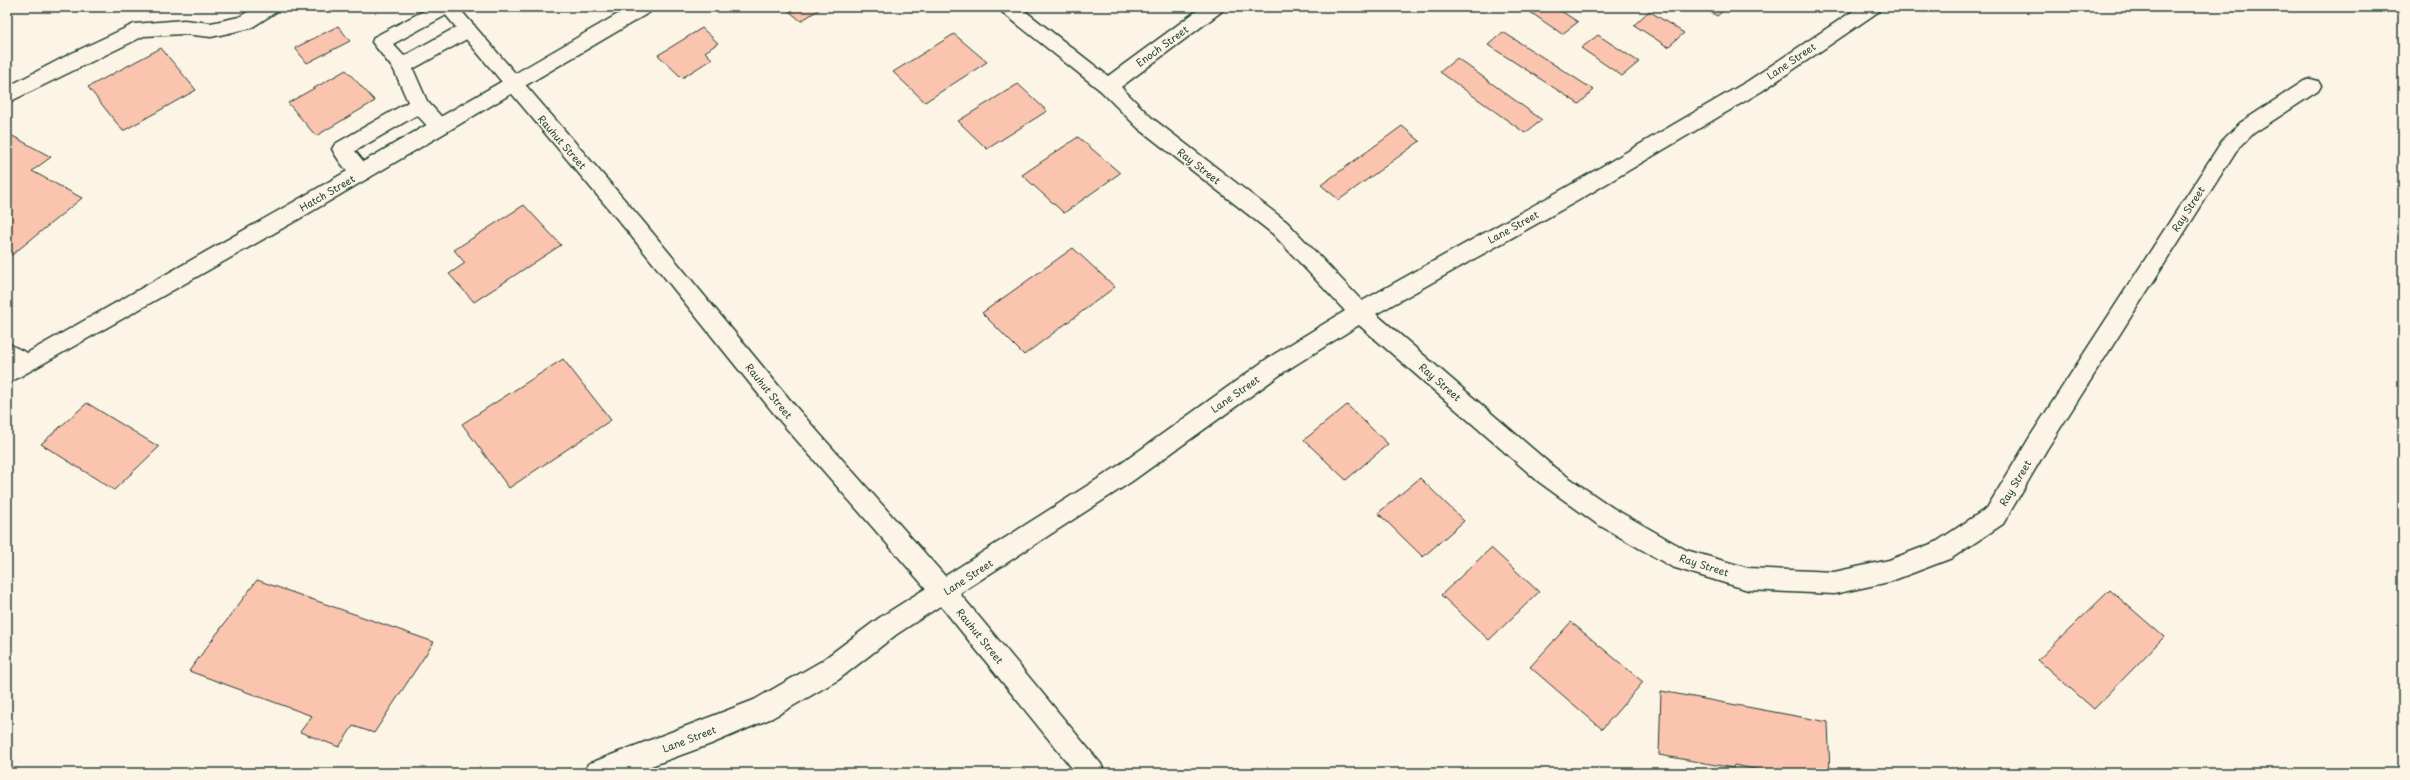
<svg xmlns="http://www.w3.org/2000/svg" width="2410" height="780" viewBox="0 0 2410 780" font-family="'Playpen Sans',sans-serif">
<rect width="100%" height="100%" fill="#fcf5e5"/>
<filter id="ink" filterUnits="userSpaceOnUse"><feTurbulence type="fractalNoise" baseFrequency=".025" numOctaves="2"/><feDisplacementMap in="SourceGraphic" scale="8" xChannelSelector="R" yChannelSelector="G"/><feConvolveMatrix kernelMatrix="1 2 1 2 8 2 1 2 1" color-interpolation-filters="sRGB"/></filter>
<g filter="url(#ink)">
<g fill="#fbc4ae" stroke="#1f3d34">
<polygon points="784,7 823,7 801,21"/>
<polygon points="1537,7 1555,7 1578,22 1562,34 1530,12"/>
<polygon points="1702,7 1728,7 1717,16"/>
<polygon points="1649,11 1684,33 1668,47 1634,25"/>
<polygon points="338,26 350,41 307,63 295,48"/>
<polygon points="702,28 718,43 705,52 712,59 682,78 658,55"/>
<polygon points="1503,32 1594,90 1579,104 1488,45"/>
<polygon points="954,34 987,62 925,102 893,72"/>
<polygon points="1598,35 1639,62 1622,76 1581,48"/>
<polygon points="161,48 196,90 123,131 88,87"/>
<polygon points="1457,58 1542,120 1525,133 1440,72"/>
<polygon points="346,70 375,101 316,136 288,103"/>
<polygon points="1018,84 1047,111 987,149 958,121"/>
<polygon points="1402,126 1420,141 1339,200 1321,185"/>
<polygon points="9,134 51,157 32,171 82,198 7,259 7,135"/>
<polygon points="1078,137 1120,173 1064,213 1022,175"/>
<polygon points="524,205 561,245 474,302 449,274 465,263 454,250"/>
<polygon points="1073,248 1115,287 1024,355 982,313"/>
<polygon points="563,359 611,420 509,488 462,424"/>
<polygon points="87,403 159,447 114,490 41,444"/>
<polygon points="1347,405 1388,444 1346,480 1304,440"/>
<polygon points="1420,478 1464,521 1423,557 1378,513"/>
<polygon points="1491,548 1539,592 1489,640 1441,595"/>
<polygon points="257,580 434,642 374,733 353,726 339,747 300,732 312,716 189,671"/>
<polygon points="2110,590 2164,637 2094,709 2038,660"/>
<polygon points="1571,622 1643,682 1602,729 1530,667"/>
<polygon points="1661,691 1828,722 1830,773 1775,773 1734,765 1733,768 1659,755"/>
</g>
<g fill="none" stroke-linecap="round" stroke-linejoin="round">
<defs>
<g id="service">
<polygon points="256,7 279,7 276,12 251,28 211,37 184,34 144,36 7,103 7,87 70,54 134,24 184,20 211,23 239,17"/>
<path d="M431,7H455L452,12L393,44L404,56L460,25L467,23L474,25L476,30L474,35L413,69L427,101L450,126L447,131C433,136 426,124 417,115L355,151L372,172L369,178C353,183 339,162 332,149L335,144L408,102L394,70L372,42L374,37Z"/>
</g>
<g id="minor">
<polygon points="630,7 653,7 650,12 299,219 7,384 7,343 27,353 285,207"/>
<polygon points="999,7 1020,7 1108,76 1202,7 1224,7 1221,12 1121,87 1152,118 1287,222 1362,301 1565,188 1748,81 1859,7 1881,7 1878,12 1762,91 1579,200 1376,314 1555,468 1613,508 1686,550 1748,568 1834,572 1889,560 1936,542 1987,508 2031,435 2222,141 2240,123 2304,81 2311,79 2318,81 2321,86 2318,91 2254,133 2236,151 2047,449 2003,524 1952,558 1889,582 1834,594 1748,590 1672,567 1597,524 1539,482 1359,325 1284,372 1131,482 897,634 838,680 772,718 711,744 632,773 584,773 588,764 754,700 820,662 879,618 1115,468 1268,358 1345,311 1273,234 1138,128 1101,91 1002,12"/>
</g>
<polygon id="secondary" points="439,7 458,7 642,220 796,407 952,584 1101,764 1105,773 1076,773 936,600 780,421 628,232"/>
</defs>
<use href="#service" stroke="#1f3d34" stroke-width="3"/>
<use href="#minor" stroke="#1f3d34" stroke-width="3"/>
<use href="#secondary" stroke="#1f3d34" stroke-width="3"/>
<use href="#service" fill="#fcf5e5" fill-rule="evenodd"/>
<use href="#minor" fill="#fcf5e5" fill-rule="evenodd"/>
<use href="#secondary" fill="#fcf5e5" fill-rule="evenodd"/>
</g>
</g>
<g text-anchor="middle" stroke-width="3.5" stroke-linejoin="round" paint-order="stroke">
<g font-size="10" fill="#1f3d34" stroke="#fcf5e5">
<text transform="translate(1162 46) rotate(-36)" y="4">Enoch Street</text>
<text transform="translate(1791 61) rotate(-34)" y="4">Lane Street</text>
<text transform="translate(562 142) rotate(49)" y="4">Rauhut Street</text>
<text transform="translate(1199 166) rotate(38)" y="4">Ray Street</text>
<text transform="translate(327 193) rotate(-30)" y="4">Hatch Street</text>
<text transform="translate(2188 209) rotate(-57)" y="4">Ray Street</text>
<text transform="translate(1513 227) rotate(-29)" y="4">Lane Street</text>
<text transform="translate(1440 382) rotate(41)" y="4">Ray Street</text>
<text transform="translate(769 391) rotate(51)" y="4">Rauhut Street</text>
<text transform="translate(1235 394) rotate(-35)" y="4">Lane Street</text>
<text transform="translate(2015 483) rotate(-59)" y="4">Ray Street</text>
<text transform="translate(1704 565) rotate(18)" y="4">Ray Street</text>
<text transform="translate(968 577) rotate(-33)" y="4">Lane Street</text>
<text transform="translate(980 636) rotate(51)" y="4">Rauhut Street</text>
<text transform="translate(689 739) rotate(-21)" y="4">Lane Street</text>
</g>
</g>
<rect width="2410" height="780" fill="none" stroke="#fcf5e5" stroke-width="24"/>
<rect x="12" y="12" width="2386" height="756" fill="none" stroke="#1f3d34" stroke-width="1.5" filter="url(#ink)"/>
</svg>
